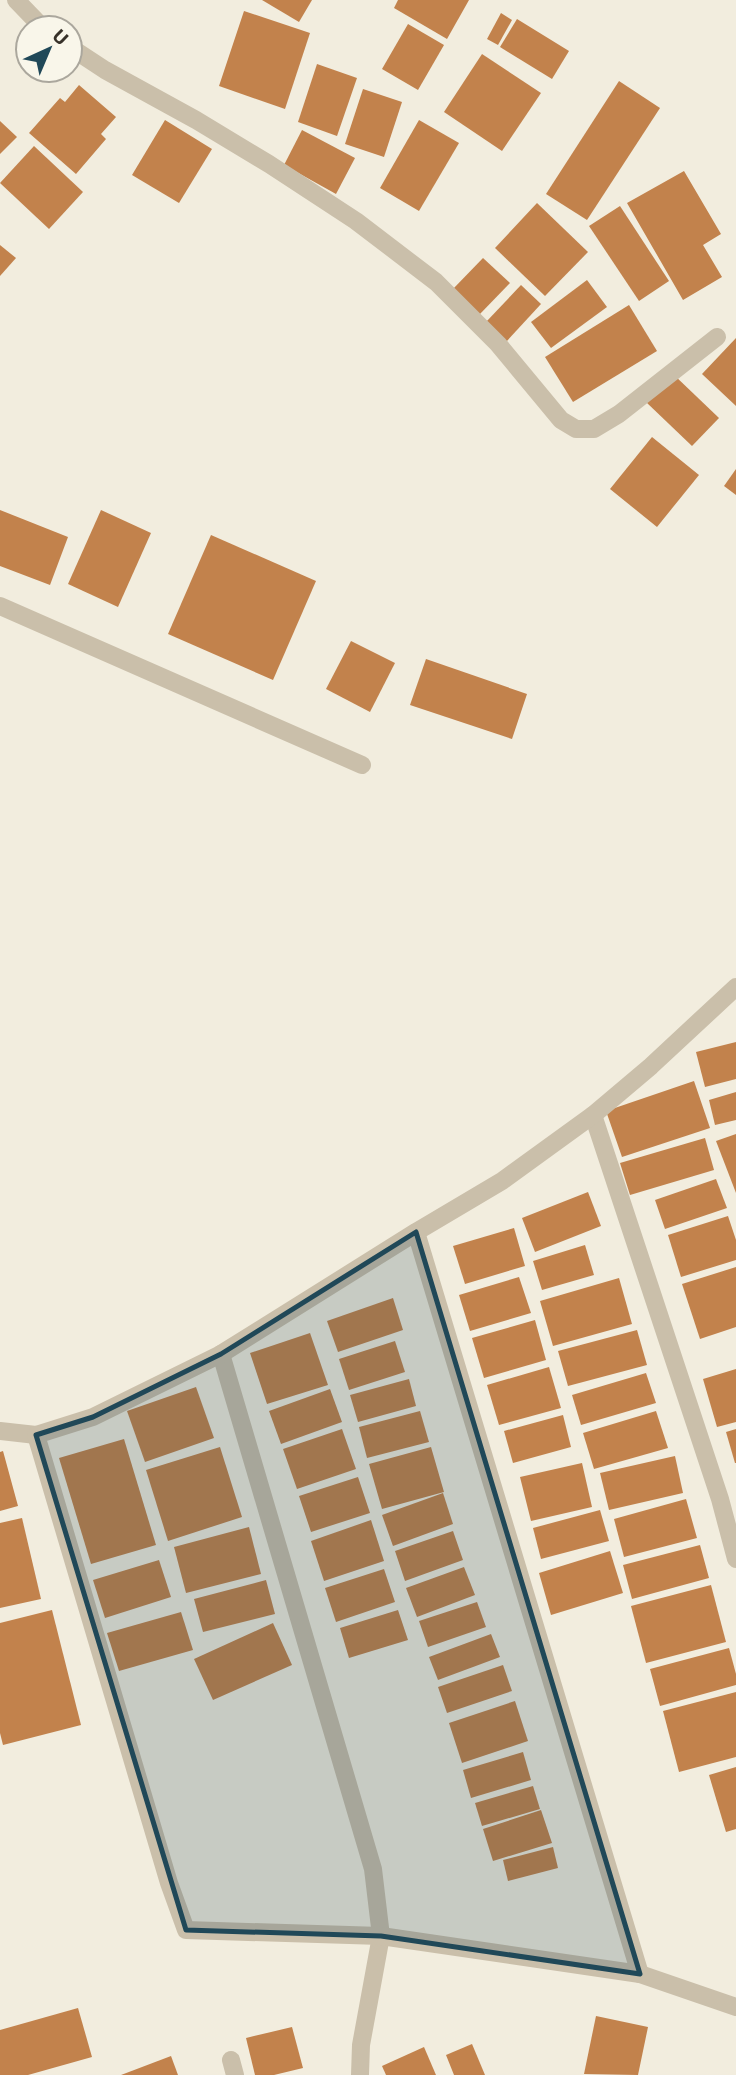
<svg xmlns="http://www.w3.org/2000/svg" width="736" height="2075" viewBox="0 0 736 2075" font-family="'Exo 2',sans-serif">
<rect width="100%" height="100%" fill="#f2edde"/>
<g fill="#c2824c">
<polygon points="262,0 312,0 299,22"/>
<polygon points="398,0 469,0 447,39 394,8"/>
<polygon points="244,11 310,33 285,109 219,86"/>
<polygon points="501,13 512,20 498,45 487,39"/>
<polygon points="517,19 569,51 552,79 500,47"/>
<polygon points="408,24 444,45 418,90 382,69"/>
<polygon points="482,54 541,93 502,151 444,112"/>
<polygon points="317,64 357,78 337,136 298,122"/>
<polygon points="619,81 660,108 587,220 546,194"/>
<polygon points="79,85 116,117 101,134 106,139 76,174 29,133 60,98 65,102"/>
<polygon points="363,89 402,102 384,157 345,144"/>
<polygon points="165,120 212,149 179,203 132,175"/>
<polygon points="419,120 459,143 419,211 380,188"/>
<polygon points="0,121 17,137 0,154"/>
<polygon points="302,130 355,158 336,194 284,165"/>
<polygon points="34,146 83,192 49,229 0,183"/>
<polygon points="684,171 721,234 703,245 722,277 683,300 627,203"/>
<polygon points="537,203 588,252 545,296 495,248"/>
<polygon points="620,206 669,281 639,301 589,226"/>
<polygon points="0,245 16,258 0,276"/>
<polygon points="483,258 510,283 478,316 452,290"/>
<polygon points="587,280 607,307 551,348 531,322"/>
<polygon points="521,285 541,304 506,342 486,322"/>
<polygon points="629,305 657,351 573,402 545,357"/>
<polygon points="736,338 736,406 702,374"/>
<polygon points="673,374 719,418 692,446 646,402"/>
<polygon points="652,437 699,475 657,527 610,489"/>
<polygon points="736,469 736,495 724,486"/>
<polygon points="0,510 68,537 50,585 0,566"/>
<polygon points="101,510 151,533 118,607 68,584"/>
<polygon points="211,535 316,581 273,680 168,634"/>
<polygon points="351,641 395,663 370,712 326,689"/>
<polygon points="426,659 527,694 512,739 410,705"/>
<polygon points="736,1042 736,1079 705,1087 696,1052"/>
<polygon points="694,1081 710,1128 622,1157 606,1111"/>
<polygon points="736,1092 736,1120 715,1125 709,1100"/>
<polygon points="736,1134 736,1193 716,1141"/>
<polygon points="705,1138 714,1170 630,1195 620,1163"/>
<polygon points="716,1179 727,1208 665,1229 655,1200"/>
<polygon points="588,1192 601,1226 535,1252 522,1218"/>
<polygon points="728,1216 736,1240 736,1260 681,1277 668,1235"/>
<polygon points="514,1228 525,1266 465,1284 453,1246"/>
<polygon points="585,1245 594,1275 542,1290 533,1261"/>
<polygon points="736,1267 736,1327 700,1339 682,1284"/>
<polygon points="519,1277 531,1313 470,1331 459,1295"/>
<polygon points="619,1278 632,1324 553,1346 540,1301"/>
<polygon points="393,1298 403,1330 338,1352 327,1321"/>
<polygon points="535,1320 546,1360 484,1378 472,1338"/>
<polygon points="637,1330 647,1365 568,1386 558,1351"/>
<polygon points="310,1333 328,1385 267,1404 250,1353"/>
<polygon points="395,1341 405,1372 349,1390 339,1359"/>
<polygon points="549,1367 561,1408 499,1425 487,1385"/>
<polygon points="736,1369 736,1422 717,1427 703,1379"/>
<polygon points="646,1373 656,1403 581,1425 572,1395"/>
<polygon points="409,1379 416,1406 358,1422 350,1395"/>
<polygon points="196,1387 214,1438 145,1462 127,1411"/>
<polygon points="330,1389 342,1422 281,1444 269,1411"/>
<polygon points="420,1411 429,1442 367,1458 359,1427"/>
<polygon points="656,1411 668,1448 594,1469 583,1433"/>
<polygon points="563,1415 571,1447 513,1463 504,1431"/>
<polygon points="342,1429 356,1469 297,1489 283,1449"/>
<polygon points="736,1429 736,1463 735,1463 726,1432"/>
<polygon points="124,1439 156,1545 91,1564 59,1458"/>
<polygon points="220,1447 242,1517 168,1541 146,1470"/>
<polygon points="431,1447 444,1492 382,1509 369,1464"/>
<polygon points="3,1451 18,1506 0,1511 0,1452"/>
<polygon points="675,1456 683,1493 609,1510 600,1473"/>
<polygon points="582,1463 592,1507 531,1521 520,1477"/>
<polygon points="358,1477 370,1513 311,1532 299,1496"/>
<polygon points="443,1493 453,1524 393,1546 382,1515"/>
<polygon points="686,1499 697,1538 624,1557 614,1519"/>
<polygon points="600,1510 609,1541 541,1559 533,1528"/>
<polygon points="22,1518 41,1599 0,1608 0,1523"/>
<polygon points="371,1520 384,1561 324,1581 311,1541"/>
<polygon points="249,1527 261,1574 186,1593 174,1547"/>
<polygon points="453,1531 463,1560 405,1581 395,1551"/>
<polygon points="700,1545 709,1578 632,1599 623,1565"/>
<polygon points="610,1551 623,1593 551,1615 539,1573"/>
<polygon points="159,1560 171,1597 105,1618 93,1580"/>
<polygon points="464,1567 475,1595 417,1617 406,1588"/>
<polygon points="384,1569 395,1602 336,1622 325,1588"/>
<polygon points="266,1580 275,1614 203,1632 194,1599"/>
<polygon points="711,1585 726,1642 646,1663 631,1606"/>
<polygon points="477,1602 486,1627 428,1647 419,1621"/>
<polygon points="52,1610 81,1725 3,1745 0,1733 0,1623"/>
<polygon points="398,1610 408,1640 349,1658 340,1628"/>
<polygon points="181,1612 193,1650 119,1671 107,1633"/>
<polygon points="273,1623 292,1665 213,1700 194,1659"/>
<polygon points="491,1634 500,1657 438,1680 429,1657"/>
<polygon points="729,1648 736,1674 736,1685 660,1706 650,1669"/>
<polygon points="503,1665 512,1691 447,1713 438,1687"/>
<polygon points="736,1692 736,1757 679,1772 663,1711"/>
<polygon points="515,1701 528,1741 462,1763 449,1723"/>
<polygon points="523,1752 531,1780 471,1798 463,1770"/>
<polygon points="736,1767 736,1829 726,1832 709,1775"/>
<polygon points="533,1786 540,1809 482,1826 475,1803"/>
<polygon points="541,1810 552,1843 493,1861 483,1829"/>
<polygon points="553,1847 558,1868 508,1881 503,1860"/>
<polygon points="78,2008 92,2057 28,2075 0,2075 0,2030"/>
<polygon points="596,2016 648,2027 638,2075 584,2074"/>
<polygon points="292,2027 303,2068 274,2075 255,2075 246,2038"/>
<polygon points="472,2044 485,2075 454,2075 446,2055"/>
<polygon points="424,2047 436,2075 386,2075 382,2066"/>
<polygon points="171,2056 178,2075 121,2075"/>
</g>
<g fill="none" stroke-linecap="round" stroke-linejoin="round">
<g stroke="#cabfaa" stroke-width="18">
<polyline points="16,0 43,28"/>
<polyline points="70,47 105,70 196,120 269,164 356,221 436,282 498,344 561,420 576,429 594,429 619,414 717,337"/>
<polyline points="0,606 362,765"/>
<polyline points="593,1115 720,1499 736,1559"/>
<polyline points="416,1232 640,1974"/>
<polyline points="221,1354 373,1869 381,1936 361,2045 360,2075"/>
<polyline points="0,1431 36,1435 93,1417 221,1354 416,1232 502,1181 593,1115 651,1066 736,987"/>
<polyline points="36,1435 169,1883 186,1930 381,1936 640,1974 736,2007"/>
<polyline points="231,2060 235,2075"/>
</g>
</g>
<path fill="#204858" fill-opacity="0.2" stroke="#204858" stroke-width="5" stroke-linejoin="round" d="M416,1232L640,1974L381,1936L186,1930L36,1435L93,1417L221,1354Z"/>
<g transform="translate(49 49) rotate(44)"><circle r="33" fill="#f9f6ea" stroke="#aba79d" stroke-width="2"/>
<path d="M0-5L12 26L0 18L-12 26Z" fill="#204858"/>
<text y="-10" font-size="19" font-weight="bold" text-anchor="middle" fill="#373129">U</text>
</g>
</svg>
